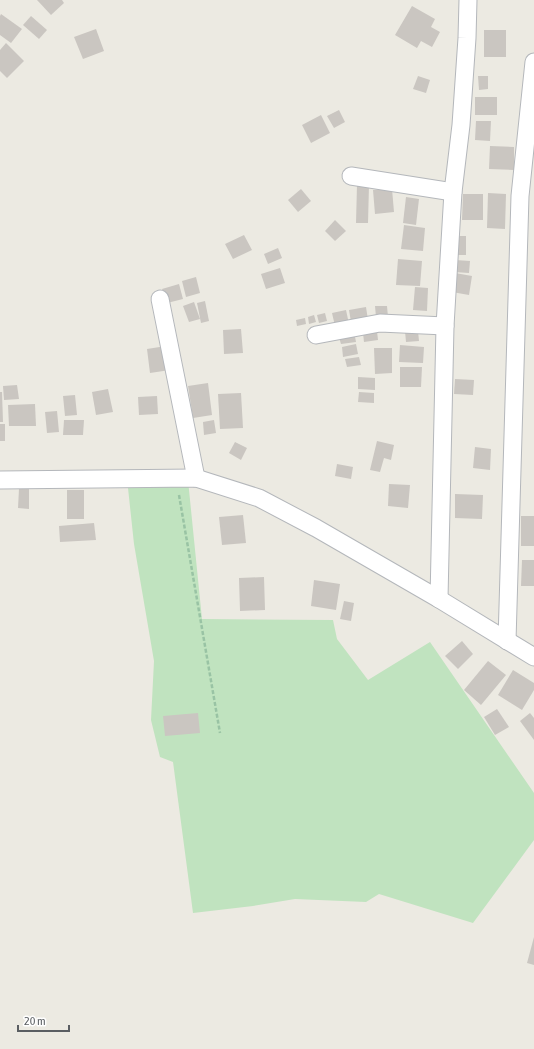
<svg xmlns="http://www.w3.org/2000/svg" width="534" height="1049" viewBox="0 0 534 1049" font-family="'Asap Condensed',sans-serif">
<rect width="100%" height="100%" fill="#eceae2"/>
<polygon fill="#c0e3bf" points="188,480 202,619 333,620 337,639 368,680 430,642 534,793 534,840 473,923 379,894 366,902 295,899 253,906 193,913 173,762 160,757 151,720 154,661 134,544 128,488"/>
<g fill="#cac6c1">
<polygon points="37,0 62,0 64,3 51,15"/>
<polygon points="412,6 435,19 431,27 440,32 432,47 421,41 417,48 395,35"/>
<polygon points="1,14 22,29 11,43 0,35 0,16"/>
<polygon points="31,16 47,30 39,39 23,25"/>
<polygon points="96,29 104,51 83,59 74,37"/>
<rect x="484" y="30" width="22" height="27"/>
<polygon points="6,43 24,61 7,78 0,71 0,50"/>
<polygon points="418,76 430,80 426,93 413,89"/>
<polygon points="478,76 488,76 488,89 479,90"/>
<rect x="475" y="97" width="22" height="18"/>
<polygon points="339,110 345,122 334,128 327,116"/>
<polygon points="321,115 330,133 311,143 302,125"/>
<polygon points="476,121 491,121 490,141 475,140"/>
<polygon points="490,146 514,147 514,170 489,169"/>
<polygon points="357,185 369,185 368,223 356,223"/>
<polygon points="301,189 311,201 298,212 288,200"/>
<polygon points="392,189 394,212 375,214 373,190"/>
<polygon points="488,193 506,194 505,229 487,228"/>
<polygon points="463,194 483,194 483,220 462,220"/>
<polygon points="406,197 419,199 416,225 403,223"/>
<polygon points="335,220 346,231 335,241 325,231"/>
<polygon points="404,225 425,228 423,251 401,249"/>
<polygon points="244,235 252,250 233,259 225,244"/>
<rect x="458" y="236" width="8" height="19"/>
<polygon points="278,248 282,258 268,264 264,254"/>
<polygon points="398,259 422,261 420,286 396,285"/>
<polygon points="455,260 470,261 469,273 454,272"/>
<polygon points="280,268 285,283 266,289 261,274"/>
<polygon points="455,273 472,276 469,295 452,292"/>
<polygon points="196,277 200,293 186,297 182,281"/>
<polygon points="179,284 183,299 167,303 162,289"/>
<polygon points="415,287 428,288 427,311 413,310"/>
<polygon points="205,301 209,321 201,323 197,303"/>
<polygon points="194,302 200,319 189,322 183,306"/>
<polygon points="375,306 387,306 388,317 376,317"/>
<polygon points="366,307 368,320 351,322 349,310"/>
<polygon points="346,310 349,324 335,326 332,313"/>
<polygon points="325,313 327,321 319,323 317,315"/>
<polygon points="314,315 316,322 309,324 308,317"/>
<polygon points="305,318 306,324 297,326 296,320"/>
<polygon points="241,329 243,353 224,354 223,330"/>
<polygon points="354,331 356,342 341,344 338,334"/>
<polygon points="377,331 378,340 364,342 363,333"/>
<polygon points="405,331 418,331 419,341 406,342"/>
<polygon points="356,344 358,354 343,357 342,347"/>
<polygon points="400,345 424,347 423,363 399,362"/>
<polygon points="166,346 170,370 150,373 147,349"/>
<polygon points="374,348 392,348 392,373 375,374"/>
<polygon points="359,357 361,365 347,367 345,359"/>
<polygon points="400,367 422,367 421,387 400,387"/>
<polygon points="358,377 375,378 375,390 358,389"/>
<polygon points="455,379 474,380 473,395 454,394"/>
<polygon points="208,383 212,415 193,418 188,386"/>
<polygon points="17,385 19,399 4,400 3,386"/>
<polygon points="108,389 113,412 96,415 92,392"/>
<polygon points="0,392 2,392 3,422 0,422"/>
<polygon points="359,392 374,393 374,403 358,402"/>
<polygon points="241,393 243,428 220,429 218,394"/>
<polygon points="75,395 77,415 65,416 63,396"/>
<polygon points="157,396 158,414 139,415 138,397"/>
<polygon points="35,404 36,426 9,426 8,405"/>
<polygon points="57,411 59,432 47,433 45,412"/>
<polygon points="64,420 84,420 83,435 63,435"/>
<polygon points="214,420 216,433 204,435 203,422"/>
<rect x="0" y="424" width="5" height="17"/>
<polygon points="377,441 394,445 391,460 384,458 380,472 370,470"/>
<polygon points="235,442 247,448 241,460 229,453"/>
<polygon points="475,447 491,449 490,470 473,468"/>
<polygon points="337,464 353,467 351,479 335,476"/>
<polygon points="389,484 410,485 408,508 388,506"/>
<polygon points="19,489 29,489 29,509 18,508"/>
<rect x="67" y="490" width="17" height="29"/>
<polygon points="455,494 483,495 482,519 455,518"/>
<polygon points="243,515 246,543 222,545 219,517"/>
<rect x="521" y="516" width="13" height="30"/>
<polygon points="94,523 96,540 60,542 59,526"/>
<polygon points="522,560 534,560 534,586 521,586"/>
<polygon points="264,577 265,610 240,611 239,578"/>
<polygon points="314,580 340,584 336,610 311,606"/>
<polygon points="344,601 354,603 351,621 340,619"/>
<polygon points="462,641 473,654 458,669 445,656"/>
<polygon points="488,661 506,675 481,705 464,690"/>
<polygon points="513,670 534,683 534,690 522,710 498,695"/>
<polygon points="497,709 509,727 495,735 484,717"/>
<polygon points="198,713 200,733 165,736 163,716"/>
<polygon points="530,713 534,718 534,740 520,721"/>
<polygon points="534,937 534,965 527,963"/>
</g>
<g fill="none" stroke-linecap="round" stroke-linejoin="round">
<defs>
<g id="minor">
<polyline points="351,176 453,192"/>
<polyline points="160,299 196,478"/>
<polyline points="316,335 380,323 445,326"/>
<polyline points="0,480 196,478 259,498 316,528 439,599 534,657"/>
<polyline points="439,599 445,326 453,192 461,125 467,38 468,0"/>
<polyline points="507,641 520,196 534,62"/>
</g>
</defs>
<use href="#minor" stroke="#b4b7bb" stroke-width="19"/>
<polyline stroke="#99c3a4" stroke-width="2.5" stroke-dasharray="4 2" stroke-linecap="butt" points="179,495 220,733"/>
<use href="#minor" stroke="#fff" stroke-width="17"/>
</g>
<path d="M18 1025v6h51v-6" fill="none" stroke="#5a5e62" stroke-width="2"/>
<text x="24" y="1025" font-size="12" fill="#5a5e62" stroke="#ffffff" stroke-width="3" paint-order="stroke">20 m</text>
</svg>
